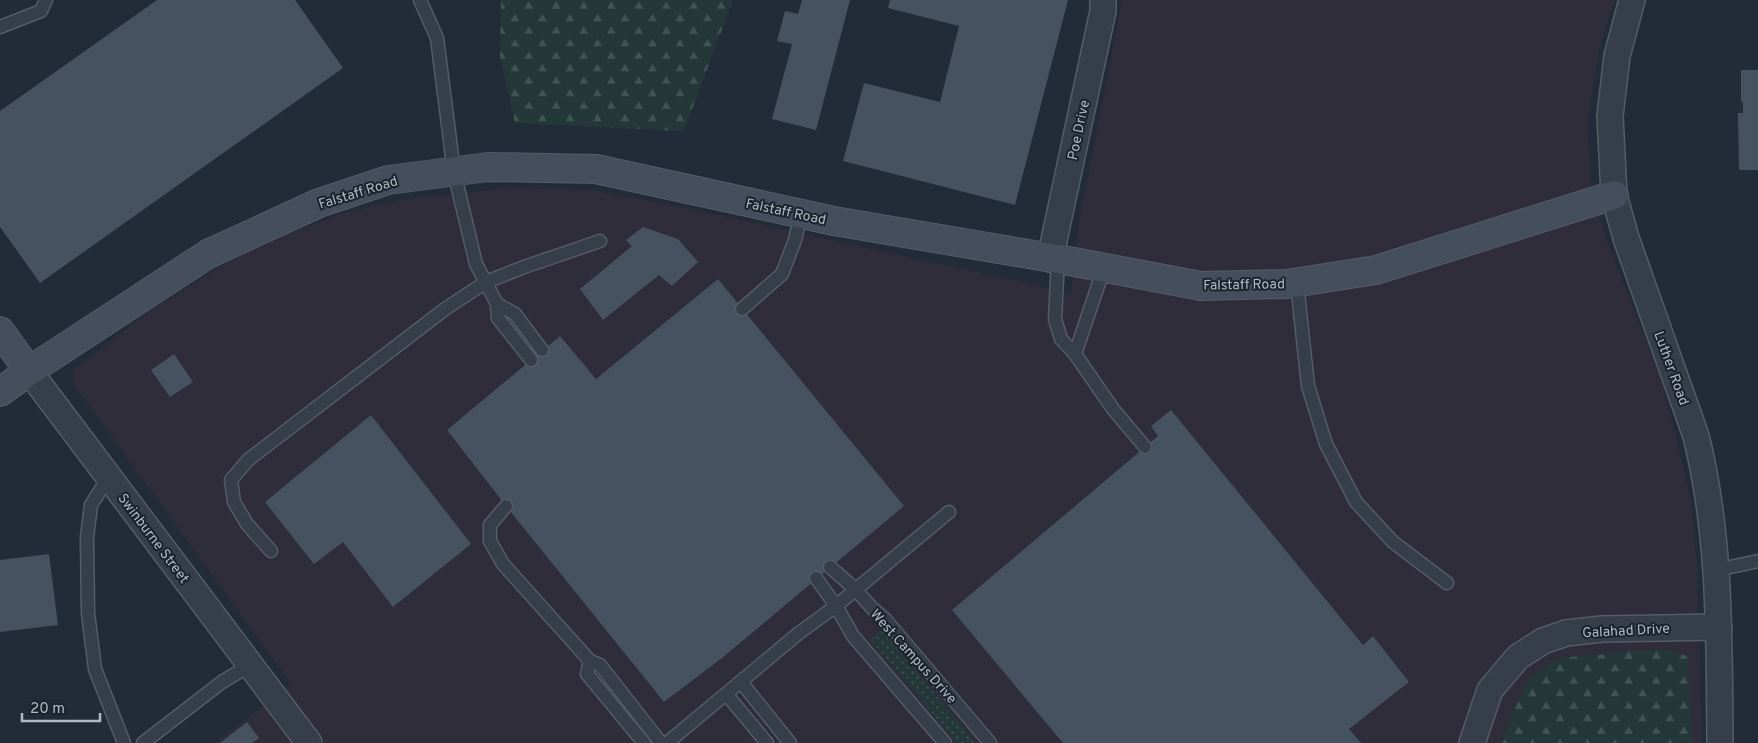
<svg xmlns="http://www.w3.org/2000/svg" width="1758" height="743" viewBox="0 0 1758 743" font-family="Overpass,sans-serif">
<defs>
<pattern id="grass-dots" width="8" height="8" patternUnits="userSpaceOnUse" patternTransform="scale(1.25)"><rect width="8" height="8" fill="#243839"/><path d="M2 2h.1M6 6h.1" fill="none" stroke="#415354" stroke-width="1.8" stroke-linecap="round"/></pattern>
<pattern id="forest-firs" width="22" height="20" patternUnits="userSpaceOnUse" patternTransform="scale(1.25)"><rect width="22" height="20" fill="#243839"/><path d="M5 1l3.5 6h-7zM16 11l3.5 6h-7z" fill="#415354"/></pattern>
</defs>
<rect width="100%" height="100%" fill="#222c38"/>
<polygon fill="#2f2d3a" points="1122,0 1615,0 1601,42 1588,117 1590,182 1606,238 1663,384 1691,498 1697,566 1702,743 215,743 291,684 75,386 73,379 74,369 155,307 219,267 270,241 340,214 411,198 512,188 592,190 695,210 1071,293 1079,222"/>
<polygon fill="url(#grass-dots)" points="882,630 976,743 957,743 870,639"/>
<g fill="url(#forest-firs)">
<polygon points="501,0 733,0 684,131 515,123 500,56"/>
<polygon points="1662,649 1687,656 1693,743 1502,743 1511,716 1530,678 1558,658"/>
</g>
<g fill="#465260">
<polygon points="157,0 295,0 343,68 40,283 0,227 0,111"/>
<polygon points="802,0 850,0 816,130 772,119 792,44 777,41 785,11 798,14"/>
<polygon points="890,0 1068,0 1015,205 843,161 864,83 940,102 959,26 888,8"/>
<polygon points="1741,70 1758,70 1758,170 1739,170 1738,113 1743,113 1743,102 1741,102"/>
<polygon points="643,227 678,239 698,262 672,286 659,275 603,320 580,289 632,246 626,240"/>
<polygon points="718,279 904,506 722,658 664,702 506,506 447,430 560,336 596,379"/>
<polygon points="174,354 193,382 170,397 151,370"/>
<polygon points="1171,410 1363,645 1373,636 1409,682 1349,729 1361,743 1063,743 952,610 1158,436 1151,426"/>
<polygon points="371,415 471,544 393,607 343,542 314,564 265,502"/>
<polygon points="49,554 58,625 0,632 0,560"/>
<polygon points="247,722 259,738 252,743 220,743"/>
</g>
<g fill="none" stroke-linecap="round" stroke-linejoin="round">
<defs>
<g id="lane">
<polyline points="420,0 437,38 454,172 476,264 497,304 498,318 531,360"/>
<polyline points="0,27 41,11 46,0"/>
<polyline points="1058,259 1055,319 1061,339 1075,354 1113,409 1145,447"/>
<polyline points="1297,283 1308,386 1326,444 1356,502 1393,542 1447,583"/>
<polyline points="497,304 515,314 542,350"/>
<polyline points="742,309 782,274 795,240 801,214"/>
<polyline points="1075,354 1104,268"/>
<polyline points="108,478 91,505 87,537 88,613 95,669 124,743"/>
<polyline points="506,506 490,525 490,541 503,564 590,661 600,665 661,743"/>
<polyline points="271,551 247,524 234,502 231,480 248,460 445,309 486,282 524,267 600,241"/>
<polyline points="830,567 855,589 872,608 885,619 990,743"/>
<polyline points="1716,570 1758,561"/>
<polyline points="816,578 836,606 853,636 945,743"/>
<polyline points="590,661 587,674 644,743"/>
<polyline points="741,682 790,743"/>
<polyline points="727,695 767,743"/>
<polyline points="143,743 222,682 250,665"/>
<polyline points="667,743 799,633 836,606 949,512"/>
</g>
<g id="street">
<path d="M1632,0L1617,56L1610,116L1614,195L1626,238L1696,436C1721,536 1719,641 1720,743"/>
<polyline points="1050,259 1103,11 1103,0"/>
<polyline points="29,371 309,743"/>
<polyline points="1472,743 1490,690 1518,657 1543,641 1566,633 1602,629 1719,627"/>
</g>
<g id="secondary">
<polyline points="0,331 29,371"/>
<polyline points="0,392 29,371 208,254 319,203 388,180 488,167 596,169 834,221 1058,259 1201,286 1287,284 1376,270 1614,195"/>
</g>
</defs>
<use href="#lane" stroke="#545c67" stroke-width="15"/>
<use href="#street" stroke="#545c67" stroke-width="28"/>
<use href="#secondary" stroke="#545c67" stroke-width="30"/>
<use href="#lane" stroke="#363e49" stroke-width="12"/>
<use href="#street" stroke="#363e49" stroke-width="25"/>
<use href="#secondary" stroke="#444e5c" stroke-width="28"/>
</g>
<g text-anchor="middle" stroke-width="4" stroke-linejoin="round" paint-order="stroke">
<g font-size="14" fill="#b1b9c5" stroke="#1b232d">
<text transform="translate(1078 130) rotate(-78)" y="5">Poe Drive</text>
<text transform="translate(358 192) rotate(-17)" y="5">Falstaff Road</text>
<text transform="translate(786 211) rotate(12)" y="5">Falstaff Road</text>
<text transform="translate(1244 284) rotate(-1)" y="5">Falstaff Road</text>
<text transform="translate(1672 368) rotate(70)" y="5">Luther Road</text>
<text transform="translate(154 538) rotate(53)" y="5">Swinburne Street</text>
<text transform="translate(1626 630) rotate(-3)" y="5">Galahad Drive</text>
<text transform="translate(914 656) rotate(48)" y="5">West Campus Drive</text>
</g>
</g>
<path d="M22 713v8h78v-8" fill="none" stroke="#b1b9c5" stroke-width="2.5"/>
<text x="30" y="713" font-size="15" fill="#b1b9c5" stroke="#1b232d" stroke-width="4" paint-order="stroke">20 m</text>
</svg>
